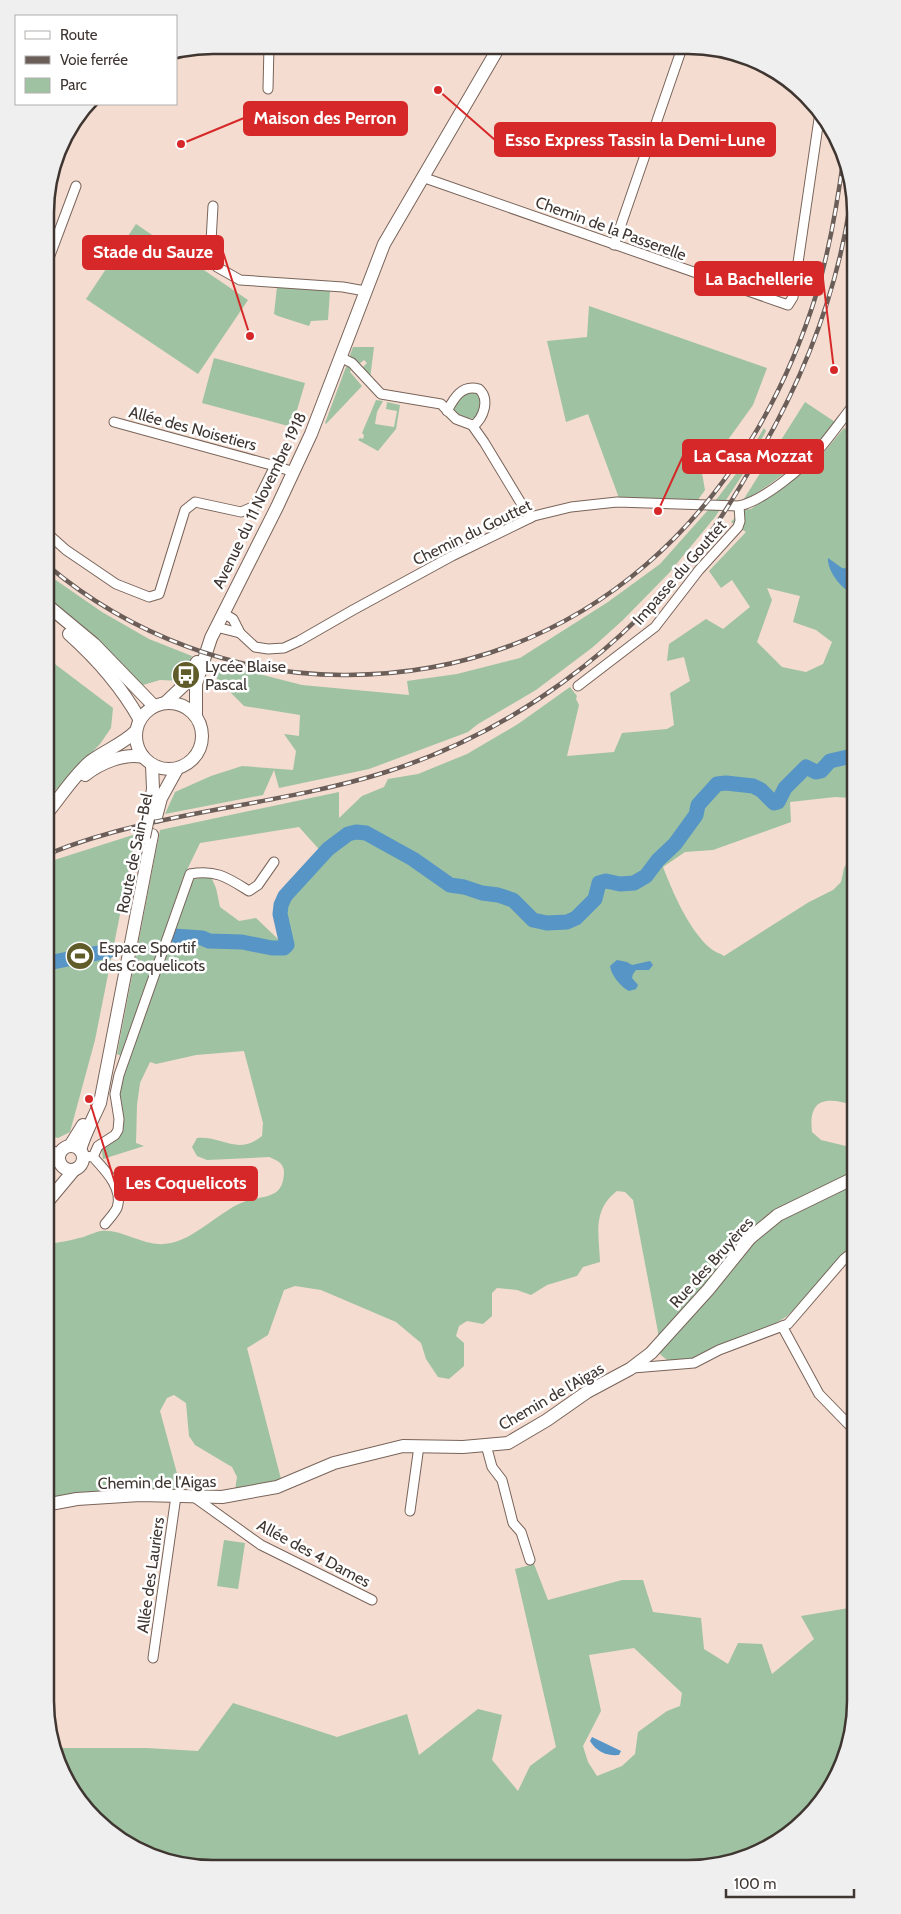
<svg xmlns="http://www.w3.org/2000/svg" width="901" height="1914" viewBox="0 0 901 1914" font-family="Cabin,sans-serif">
<rect width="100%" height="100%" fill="#f4dcd0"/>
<g fill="#9ec2a2" fill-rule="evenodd">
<polygon points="136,224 248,300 198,374 86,299"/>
<polygon points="277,287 330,291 328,320 311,321 309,326 278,316 274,314"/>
<polygon points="589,306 767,368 753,405 725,444 702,473 705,490 697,501 619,498 588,414 566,422 547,341 587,337"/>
<polygon points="353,347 374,347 370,379 361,369 367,363 364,360 358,365 350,355"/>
<polygon points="214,358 305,383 292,427 202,403"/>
<polygon points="346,367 349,367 351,370 350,372 362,386 326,424 325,423"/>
<polygon points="467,392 476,392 482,397 478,416 475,419 461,417 453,412 457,399"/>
<polygon points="376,400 383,401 377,412 375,424 394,427 397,411 386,409 387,402 400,405 396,429 378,451 358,440 360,438 363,439 364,435 362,433"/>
<path d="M805,402L835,422C809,456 779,480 742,502Z"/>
<polygon points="764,428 766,431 743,474 715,517 669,573 623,620 593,647 536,690 478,724 468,732 369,769 279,788 274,770 263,795 165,814 175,792 211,776 242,766 293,770 296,751 284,734 299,736 300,715 244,706 214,676 215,663 302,685 409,695 407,681 457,674 520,658 608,602 660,564 709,509 739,470"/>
<path d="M844,428L851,433L852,798L835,797L790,802L791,822L713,850L685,852L663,867C673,893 689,930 710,948C714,952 720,953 724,956L809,902L833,890L841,882L844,868L853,853V1105C827,1097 808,1097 812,1132L821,1140L854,1148V1173L840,1181L854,1195V1246C830,1267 812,1294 788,1315C775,1327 689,1365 673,1362C667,1361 662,1356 657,1351L658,1332L633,1200L625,1192L617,1191C592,1210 599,1235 600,1262L583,1267L577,1276L547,1285L531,1295L517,1290L497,1288L492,1293V1316L483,1324L467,1321L459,1326L456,1336L464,1343V1366L449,1379L438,1377L426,1359L421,1343L396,1322L321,1290L295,1286L284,1290L268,1335L247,1348L281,1479L268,1484L235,1490L237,1477L232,1467L195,1445L189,1436L186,1403L174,1395L167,1398L160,1411L178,1477V1491L50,1499L49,1244C59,1242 69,1241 79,1238C86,1237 94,1232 101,1231C125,1229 145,1249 171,1243C197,1237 218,1213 241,1203C261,1194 284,1202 284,1171C283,1162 276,1160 269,1157L207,1160L197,1156L192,1147L197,1138C223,1136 237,1156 262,1136L263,1123L244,1051L196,1055L156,1064L150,1062L140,1083L137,1105L136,1143L144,1146L103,1159L101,1143L118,1129L115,1094L125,1058L117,1054L160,830L339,792V818L362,796L384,787L388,779L418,774L467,754L518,724L570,687L577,696L576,699L579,705L567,756L614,752L622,733L667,729L674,725L670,693L690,681L684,657L667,661L669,644L706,619L723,629L750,607L732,580L721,588L709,571L746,532L731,522L742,510L751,509L820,457ZM767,588L800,596L793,622L816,630L832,642L823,664L806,672L782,667L757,642L772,600ZM299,827L325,856L287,899L283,910L289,942V947L279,950V940L256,918L239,921L220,907L216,888L211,877L182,880L200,843Z"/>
<polygon points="47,574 102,612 149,639 192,656 182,681 160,680 143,685 82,626 47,597"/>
<polygon points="47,658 113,708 111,728 100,744 47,799"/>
<polygon points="136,834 95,1040 70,1132 58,1138 49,1136 48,862"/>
<polygon points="224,1540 245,1543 238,1589 217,1586"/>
<path d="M534,1564L548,1600L622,1580H643L653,1612L701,1618L704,1649L728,1664L738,1643L762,1644L772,1674L814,1639L801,1616L855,1607L856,1713L843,1765L821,1804L782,1841L732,1863L180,1866L102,1827L68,1786L52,1748H146L198,1751L233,1703L337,1737L407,1714L419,1755L478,1709L502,1715L492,1760L518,1791L530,1766L556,1747L515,1569ZM634,1648L682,1693L680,1706L667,1711L638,1732L635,1754L622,1766L597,1776L588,1762L583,1746L601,1711L589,1655Z"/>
</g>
<g fill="#5695c5">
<path d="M828,558L842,568L852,569V593C841,589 827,570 828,558Z"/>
<path d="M617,960L627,962L632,965L650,961L653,965L649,970H636L633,974L632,978L638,985L636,989L629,991C621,987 611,975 610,966Z"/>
<path d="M592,1737L621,1751L619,1755C606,1756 597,1752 590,1741Z"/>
</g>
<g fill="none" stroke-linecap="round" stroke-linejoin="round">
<polyline stroke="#5695c5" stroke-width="2.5" points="232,1866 236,1861 248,1866"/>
<g stroke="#5695c5" stroke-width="15">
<polyline points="174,936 202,938 209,941 242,942 272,948 284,948 287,945 280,914 281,905 285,896 328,849 348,834 356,832 366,833 413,859 450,885 464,887 482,893 498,895 513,900 533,920 547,923 567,922 576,918 595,899 599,883 606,881 620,884 634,883 646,876 658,860 675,844 696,815 698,805 717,784 726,783 753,786 761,790 774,803 778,802 785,788 806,767 816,772 821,771 830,761 852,756"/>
<polyline points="48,963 108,951"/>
</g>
<defs>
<g id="street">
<polyline points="268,89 269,45"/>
<polyline points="422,177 788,305 793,297 820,112"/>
<polyline points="213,206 210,259 217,267 240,280 343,287 365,291"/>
<polyline points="614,245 682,48"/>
<polyline points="46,266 76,186"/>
<polyline points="340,357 352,363 381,394 441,404 456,419 472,425 484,442 530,518"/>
<path d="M447,411C454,398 462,384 479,389C490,399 484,418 473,426"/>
<polyline points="114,422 275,466 294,472"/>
<polyline points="47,533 66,550 116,584 149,597 159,594 185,510 195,502 241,512 255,506 275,466"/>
<path d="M223,613L233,619L240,633L255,647L268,649L284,648L299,641L353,610L452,556L534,516L571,507L617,502L739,506C765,500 802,468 820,448C831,435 841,421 851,408"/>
<polyline points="216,627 240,633"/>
<polyline points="578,686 655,627 699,570 738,527 740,521 739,506"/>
<polyline points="49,1149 60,1154"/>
<path d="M83,1156L93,1157C105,1170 124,1189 117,1208C114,1214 109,1219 105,1224"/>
<path d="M93,1157L98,1146L115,1135L118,1130L119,1119L115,1094L119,1075L190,874C216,869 228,878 249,891L258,885L274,862"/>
<polyline points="782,1326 819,1394 855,1431"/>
<polyline points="633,1368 694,1363 719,1350 788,1324 844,1259 854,1251"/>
<polyline points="486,1445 492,1467 502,1480 513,1523 521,1532 530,1560"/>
<polyline points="194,1497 261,1545 372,1600"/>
<polyline points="410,1511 419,1446"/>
<polyline points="153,1658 176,1496"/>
</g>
<g id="secondary">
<polyline points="47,605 94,644 154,706"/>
<path d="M69,634C96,658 122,688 140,720"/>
<circle cx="169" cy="736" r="33"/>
<polyline points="165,703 184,685 197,662"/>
<polyline points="196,715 196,684 211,638 277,507 311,434 384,244 499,47"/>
<path d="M85,775C100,763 124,753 143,757"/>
<path d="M48,812C62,795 74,775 91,761C106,750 123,744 136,731"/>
<polyline points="149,812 153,789 152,765"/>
<polyline points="156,817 161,798 177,769"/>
<circle cx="71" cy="1158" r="12"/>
<polyline points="70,1146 83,1125"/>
<path d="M80,1150C85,1133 93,1119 100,1103L152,835"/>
<polyline points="49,1200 74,1170"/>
<polyline points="50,1504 77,1499 140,1495 222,1497 277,1487 334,1463 403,1446 463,1447 508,1443 547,1420 587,1392 630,1369 651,1353 708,1290 750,1238 778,1215 854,1178"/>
</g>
</defs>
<use href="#street" stroke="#79645a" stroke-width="11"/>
<use href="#secondary" stroke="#79645a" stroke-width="14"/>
<use href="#street" stroke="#fff" stroke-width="9"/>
<use href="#secondary" stroke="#fff" stroke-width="12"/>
<defs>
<g id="rail">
<path d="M47,565C130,635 238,676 347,675C584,674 750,510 817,292C830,247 838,200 844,154"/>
<path d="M48,854C156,810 275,807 386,772C513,732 625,649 704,542C723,516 739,489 755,461C802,382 836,297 850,205"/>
</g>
</defs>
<use href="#rail" stroke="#6b5e58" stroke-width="4.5"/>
<use href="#rail" stroke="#fff" stroke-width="2.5" stroke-dasharray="8" stroke-linecap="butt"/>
<defs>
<polyline id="secondary-bridge" points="144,837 148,818"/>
</defs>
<use href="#secondary-bridge" stroke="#79645a" stroke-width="14" stroke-linecap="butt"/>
<use href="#secondary-bridge" stroke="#fff" stroke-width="12"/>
</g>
<defs>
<symbol id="bus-disc" viewBox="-11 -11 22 22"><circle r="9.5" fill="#605c29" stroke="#fff"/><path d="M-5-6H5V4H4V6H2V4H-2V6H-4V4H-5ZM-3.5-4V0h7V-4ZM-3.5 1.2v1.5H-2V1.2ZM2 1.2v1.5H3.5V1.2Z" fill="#fff"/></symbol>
<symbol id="stadium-disc" viewBox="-11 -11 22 22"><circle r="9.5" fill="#605c29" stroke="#fff"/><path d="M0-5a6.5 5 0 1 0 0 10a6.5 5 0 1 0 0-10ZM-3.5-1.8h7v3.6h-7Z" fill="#fff"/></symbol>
</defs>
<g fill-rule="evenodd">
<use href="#bus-disc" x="170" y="659" width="32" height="32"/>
<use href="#stadium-disc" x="64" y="940" width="32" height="32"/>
</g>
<g text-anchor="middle" stroke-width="5" stroke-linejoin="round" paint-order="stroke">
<g font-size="16" fill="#3f3631" stroke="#fff">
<text transform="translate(611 228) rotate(20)" y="6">Chemin de la Passerelle</text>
<text transform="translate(193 428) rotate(15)" y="6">Allée des Noisetiers</text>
<text transform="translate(259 500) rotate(-64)" y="6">Avenue du 11 Novembre 1918</text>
<text transform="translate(472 532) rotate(-26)" y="6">Chemin du Gouttet</text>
<text transform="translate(679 572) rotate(-49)" y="6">Impasse du Gouttet</text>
<text transform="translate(134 853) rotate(-78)" y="6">Route de Sain-Bel</text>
<text transform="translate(711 1262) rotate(-48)" y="6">Rue des Bruyères</text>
<text transform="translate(551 1396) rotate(-30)" y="6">Chemin de l'Aigas</text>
<text transform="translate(157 1482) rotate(-1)" y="6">Chemin de l'Aigas</text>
<text transform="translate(314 1553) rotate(28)" y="6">Allée des 4 Dames</text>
<text transform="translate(150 1575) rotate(-82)" y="6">Allée des Lauriers</text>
</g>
<g font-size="16" fill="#3f3631" stroke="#fff" text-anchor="start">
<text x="205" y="672">Lycée Blaise<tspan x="205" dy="18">Pascal</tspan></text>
<text x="99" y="953">Espace Sportif<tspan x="99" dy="18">des Coquelicots</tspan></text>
</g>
</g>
<path d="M0 0H901V1914H0ZM213 54H688A159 159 0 0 1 847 213V1701A159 159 0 0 1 688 1860H213A159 159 0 0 1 54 1701V213A159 159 0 0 1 213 54Z" fill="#f0efef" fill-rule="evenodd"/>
<path fill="none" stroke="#3f3631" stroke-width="2.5" d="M213 54H688A159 159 0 0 1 847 213V1701A159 159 0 0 1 688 1860H213A159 159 0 0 1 54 1701V213A159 159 0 0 1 213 54Z"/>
<path fill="none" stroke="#d62828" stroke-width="2" d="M181 144L244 118M438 90L495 140M250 336L223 252M834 370L823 279M658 511L683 456M89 1099L115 1183"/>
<g fill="#d62828" stroke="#fff" stroke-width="2">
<circle cx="181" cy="144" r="5"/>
<circle cx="438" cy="90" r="5"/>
<circle cx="250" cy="336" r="5"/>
<circle cx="834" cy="370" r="5"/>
<circle cx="658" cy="511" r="5"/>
<circle cx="89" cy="1099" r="5"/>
</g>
<g fill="#d62828" stroke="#d62828" stroke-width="2">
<rect x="244" y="102" width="163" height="33" rx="5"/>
<rect x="495" y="123" width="280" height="33" rx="5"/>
<rect x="83" y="236" width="140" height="33" rx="5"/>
<rect x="695" y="262" width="128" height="33" rx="5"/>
<rect x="683" y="440" width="140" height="33" rx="5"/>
<rect x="115" y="1167" width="142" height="33" rx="5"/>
</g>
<g font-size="18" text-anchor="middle" font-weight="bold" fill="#fff">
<text x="325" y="124">Maison des Perron</text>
<text x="635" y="146">Esso Express Tassin la Demi-Lune</text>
<text x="153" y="258">Stade du Sauze</text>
<text x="759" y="285">La Bachellerie</text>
<text x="753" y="462">La Casa Mozzat</text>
<text x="186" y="1189">Les Coquelicots</text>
</g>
<rect x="15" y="15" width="162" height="90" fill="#ffffff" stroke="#b2afad"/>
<rect x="25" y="31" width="25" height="8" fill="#ffffff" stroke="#b2afad"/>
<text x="60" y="40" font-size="15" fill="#3f3631">Route</text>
<rect x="25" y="56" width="25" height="8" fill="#6b5e58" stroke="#b2afad"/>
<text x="60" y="65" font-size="15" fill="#3f3631">Voie ferrée</text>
<rect x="25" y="78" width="25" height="15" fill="#9ec2a2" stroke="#b2afad"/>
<text x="60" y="90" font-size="15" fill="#3f3631">Parc</text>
<path d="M726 1889v8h128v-8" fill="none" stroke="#3f3631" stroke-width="2.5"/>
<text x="734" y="1889" font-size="15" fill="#3f3631" stroke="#ffffff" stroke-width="4" paint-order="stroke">100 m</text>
</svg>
